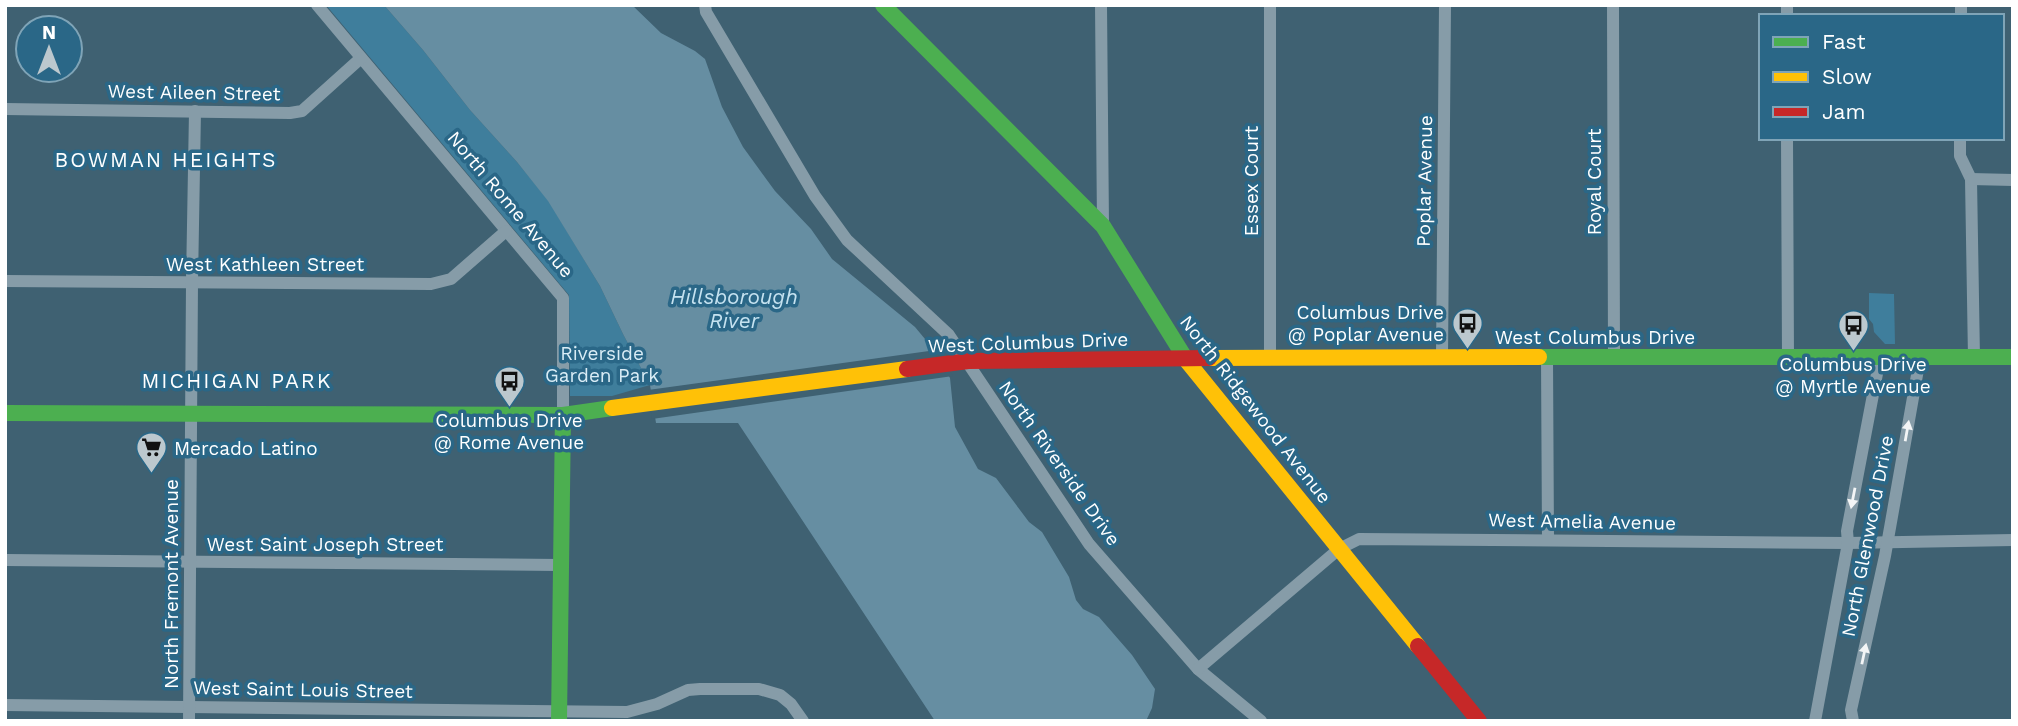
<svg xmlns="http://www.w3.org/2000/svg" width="2018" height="726" viewBox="0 0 2018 726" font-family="'Work Sans',sans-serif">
<rect width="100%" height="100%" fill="#3f6172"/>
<g fill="#3f7e9c">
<polygon points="326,5 384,5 423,50 470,110 517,162 548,200 600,286 623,334 650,385 612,396 570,396 569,295"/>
<polygon points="1869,293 1894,294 1895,344 1885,344 1874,332 1873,324 1869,319"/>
</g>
<polygon fill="#668ea2" points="384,5 632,5 661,33 695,51 705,59 722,107 743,147 775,191 811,229 832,259 915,327 935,351 950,378 955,427 978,469 996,478 1029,522 1042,532 1069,577 1076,600 1083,609 1099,617 1132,655 1155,689 1152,708 1146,721 935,721 738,423 656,423 650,385 623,334 600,286 548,201 517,162 470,110 423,50"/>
<polygon fill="#3f6172" points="936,348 953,376 652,419 648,390 929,351"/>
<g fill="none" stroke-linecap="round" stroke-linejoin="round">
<g stroke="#869ca8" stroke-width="12">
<polyline points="317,5 563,298 563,415"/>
<polyline points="705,5 706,12 815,196 847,240 949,335 1089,544 1198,669 1261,721"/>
<polyline points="1101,5 1103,226"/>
<polyline points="1270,5 1270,357"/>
<polyline points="1613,5 1614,358"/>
<polyline points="1787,5 1787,16"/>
<polyline points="1961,16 1961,5"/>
<polyline points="5,109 290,113 302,111 361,58"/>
<polyline points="1787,138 1788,358"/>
<polyline points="1960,138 1960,156 1971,179 1974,358"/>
<polyline points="1971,179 2013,180"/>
<polyline points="5,281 431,284 451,279 506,231"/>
<polyline points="1442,358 1445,5"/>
<polyline points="1547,358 1548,540"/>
<polyline points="5,560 560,565"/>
<polyline points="1198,669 1339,549 1359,539 1848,543 2013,540"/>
<polyline points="5,705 627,712 657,704 688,690 700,689 759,689 780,695 791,704 803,721"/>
<polyline points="189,721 192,282 195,111"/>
<polyline points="1815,721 1848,543 1847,531 1880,358"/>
<polyline points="1853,721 1851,710 1885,556 1920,358"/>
</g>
<g stroke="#4caf50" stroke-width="16">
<polyline points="883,5 1103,226 1187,361"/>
<polyline points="1539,357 2013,357"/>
<polyline points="5,413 563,415 612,408"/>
<polyline points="559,721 563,415"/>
</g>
<g stroke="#ffc107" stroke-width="16">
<polyline points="1209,358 1539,357"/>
<polyline points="1187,361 1418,646"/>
<polyline points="612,408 907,369"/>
</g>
<g stroke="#c62828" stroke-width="16">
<polyline points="907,369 968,361 1209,358"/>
<polyline points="1418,646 1479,721"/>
</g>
</g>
<defs><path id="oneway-solid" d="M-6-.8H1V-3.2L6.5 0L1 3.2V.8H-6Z" transform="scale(1.75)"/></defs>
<g fill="#f3f5f6">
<use href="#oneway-solid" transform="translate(1907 431) rotate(-80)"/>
<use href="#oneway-solid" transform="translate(1853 498) rotate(101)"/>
<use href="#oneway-solid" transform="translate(1864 654) rotate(-78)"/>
</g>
<defs>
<symbol id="bus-pin" viewBox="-11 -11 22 30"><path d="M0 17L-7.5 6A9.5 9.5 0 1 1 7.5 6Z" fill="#bcc8ce" stroke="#2a6787"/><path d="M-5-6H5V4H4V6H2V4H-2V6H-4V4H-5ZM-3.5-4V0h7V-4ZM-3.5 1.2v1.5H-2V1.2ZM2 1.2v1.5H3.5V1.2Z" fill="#111"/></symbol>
<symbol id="supermarket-pin" viewBox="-11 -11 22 30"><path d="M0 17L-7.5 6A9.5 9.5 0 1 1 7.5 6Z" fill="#bcc8ce" stroke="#2a6787"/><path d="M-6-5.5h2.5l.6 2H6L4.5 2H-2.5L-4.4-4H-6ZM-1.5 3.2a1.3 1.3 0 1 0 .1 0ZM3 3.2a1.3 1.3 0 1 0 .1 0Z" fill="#111"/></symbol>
</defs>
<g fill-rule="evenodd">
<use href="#bus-pin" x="1450" y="306" width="35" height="47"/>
<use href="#bus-pin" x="1836" y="308" width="35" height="47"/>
<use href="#bus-pin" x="492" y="364" width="35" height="47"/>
<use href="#supermarket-pin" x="134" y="430" width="35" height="47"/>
</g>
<g text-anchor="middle" stroke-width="7" stroke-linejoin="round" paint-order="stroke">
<g font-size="19" fill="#fff" stroke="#2a6787">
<text transform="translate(194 92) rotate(1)" y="7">West Aileen Street</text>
<text transform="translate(1251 181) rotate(-90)" y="7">Essex Court</text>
<text transform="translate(1424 181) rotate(-89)" y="7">Poplar Avenue</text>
<text transform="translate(1594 182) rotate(-90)" y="7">Royal Court</text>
<text transform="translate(511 204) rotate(50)" y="7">North Rome Avenue</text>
<text x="265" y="271">West Kathleen Street</text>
<text x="1595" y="344">West Columbus Drive</text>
<text transform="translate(1028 342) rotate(-2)" y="7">West Columbus Drive</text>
<text transform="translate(1256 409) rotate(52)" y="7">North Ridgewood Avenue</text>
<text transform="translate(1060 463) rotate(55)" y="7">North Riverside Drive</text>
<text transform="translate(1582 521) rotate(1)" y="7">West Amelia Avenue</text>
<text transform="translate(1867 536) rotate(-79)" y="7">North Glenwood Drive</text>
<text x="325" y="551">West Saint Joseph Street</text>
<text transform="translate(171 584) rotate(-90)" y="7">North Fremont Avenue</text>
<text transform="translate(303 689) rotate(1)" y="7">West Saint Louis Street</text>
</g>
<g font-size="19" fill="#fff" stroke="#2a6787">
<text x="1444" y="319" text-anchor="end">Columbus Drive<tspan x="1444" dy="22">@ Poplar Avenue</tspan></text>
<text x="1853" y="371">Columbus Drive<tspan x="1853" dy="22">@ Myrtle Avenue</tspan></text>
<text x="509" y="427">Columbus Drive<tspan x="509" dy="22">@ Rome Avenue</tspan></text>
<text x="174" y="455" text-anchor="start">Mercado Latino</text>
</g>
<g font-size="19" fill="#daedf6" stroke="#2a6787">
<text x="602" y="360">Riverside<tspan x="602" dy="22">Garden Park</tspan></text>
</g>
<g font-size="21" letter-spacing="2" fill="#fff" stroke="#2a6787">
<text x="166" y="167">BOWMAN HEIGHTS</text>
<text x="237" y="388">MICHIGAN PARK</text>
</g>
<g font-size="21" font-style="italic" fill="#c5e2f0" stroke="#2a6787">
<text x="734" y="304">Hillsborough<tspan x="734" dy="24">River</tspan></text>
</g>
</g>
<rect width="2018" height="726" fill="none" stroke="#ffffff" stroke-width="14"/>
<rect x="1759" y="14" width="245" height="126" fill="#2a6787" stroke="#7fa4b7" stroke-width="2"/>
<rect x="1773" y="37" width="35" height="10" fill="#4caf50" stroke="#7fa4b7" stroke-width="2"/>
<text x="1822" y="49" font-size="21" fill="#ffffff">Fast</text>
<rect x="1773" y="72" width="35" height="10" fill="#ffc107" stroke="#7fa4b7" stroke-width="2"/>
<text x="1822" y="84" font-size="21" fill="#ffffff">Slow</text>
<rect x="1773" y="107" width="35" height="10" fill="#c62828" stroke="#7fa4b7" stroke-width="2"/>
<text x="1822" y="119" font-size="21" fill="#ffffff">Jam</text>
<g transform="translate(49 49)"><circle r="33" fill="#2a6787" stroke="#7fa4b7" stroke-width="2"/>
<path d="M0-5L12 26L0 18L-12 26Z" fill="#bcc8ce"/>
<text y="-10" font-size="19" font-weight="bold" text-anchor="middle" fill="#ffffff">N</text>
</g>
</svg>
